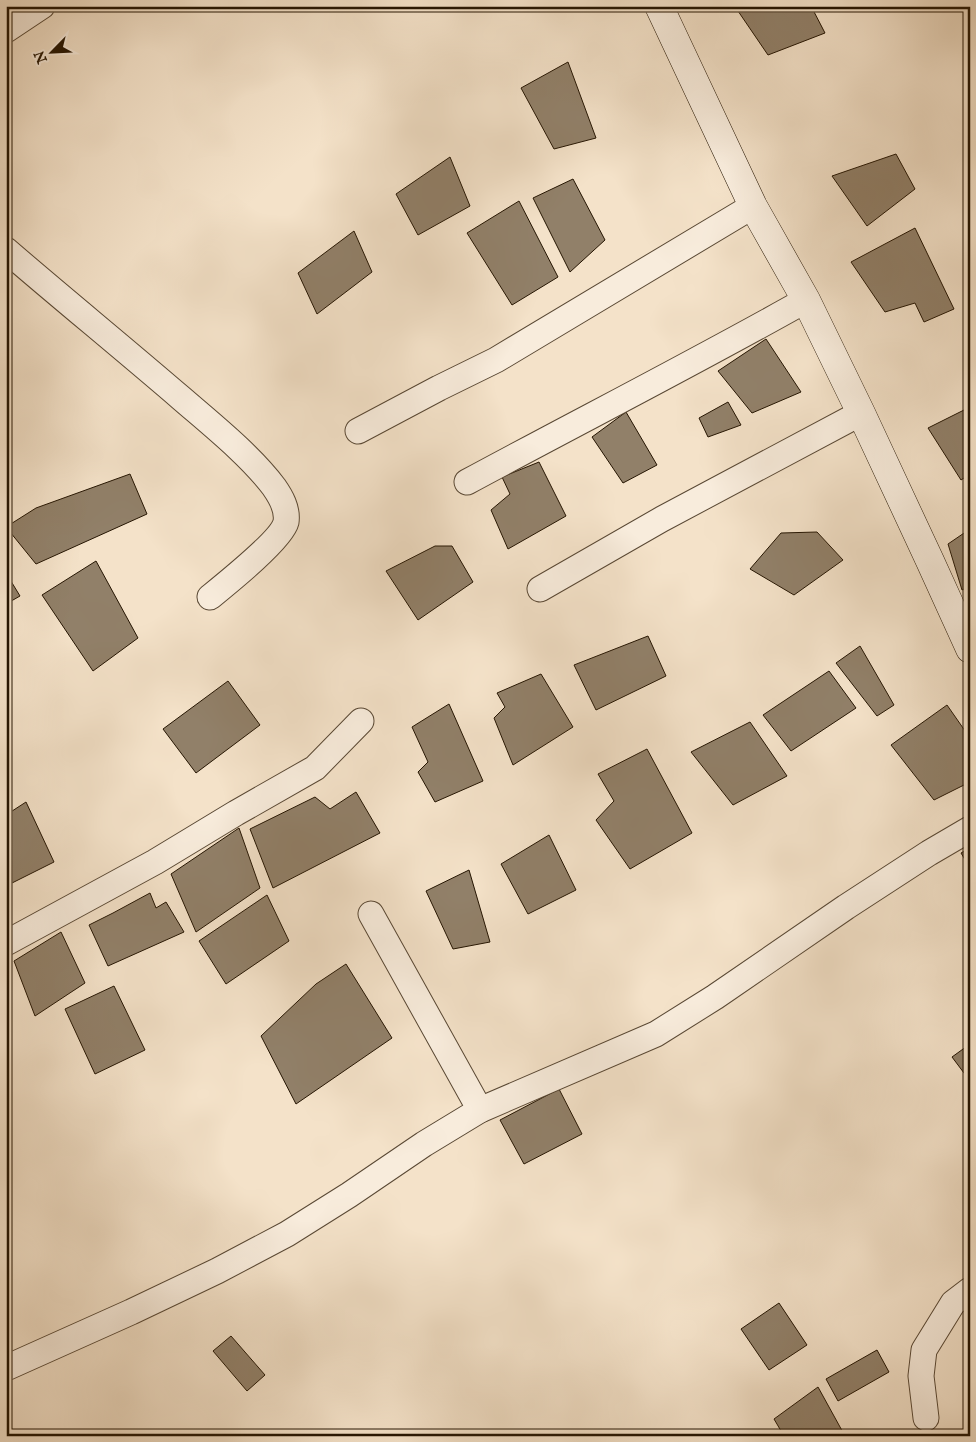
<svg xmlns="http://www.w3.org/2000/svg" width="976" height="1442" viewBox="0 0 976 1442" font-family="'IM FELL English',serif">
<rect width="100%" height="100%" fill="#f4e2c9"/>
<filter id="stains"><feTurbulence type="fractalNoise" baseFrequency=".004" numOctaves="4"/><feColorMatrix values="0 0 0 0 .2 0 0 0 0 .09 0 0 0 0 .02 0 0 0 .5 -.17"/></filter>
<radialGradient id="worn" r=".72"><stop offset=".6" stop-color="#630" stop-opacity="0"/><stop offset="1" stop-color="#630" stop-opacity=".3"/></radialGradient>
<g fill="#918069" stroke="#251502">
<polygon points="748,6 811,6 825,33 768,55 738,11"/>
<polygon points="568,62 596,138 554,149 521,88"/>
<polygon points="896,154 915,189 867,226 832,176"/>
<polygon points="450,157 470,206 418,235 396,194"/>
<polygon points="573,179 605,240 570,272 533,198"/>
<polygon points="519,201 558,277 512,305 467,233"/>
<polygon points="915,228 954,309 924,322 915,303 885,312 851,262"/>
<polygon points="354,231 372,272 317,314 298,273"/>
<polygon points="766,339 801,392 752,413 718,371"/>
<polygon points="728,402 741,425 708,437 699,418"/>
<polygon points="970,407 970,474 961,480 928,428"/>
<polygon points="626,412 657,465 623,483 592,437"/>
<polygon points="539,462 566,516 508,549 491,510 510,494 502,477"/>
<polygon points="130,474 147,514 36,564 6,527 36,508"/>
<polygon points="970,529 970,586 962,590 948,544"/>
<polygon points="817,532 843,560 794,595 750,569 781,533"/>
<polygon points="435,546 452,546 473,582 418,620 386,571"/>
<polygon points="96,561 138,638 93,671 42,595"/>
<polygon points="6,573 20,596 6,604"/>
<polygon points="648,636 666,676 596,710 574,665"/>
<polygon points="860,646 894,705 877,716 836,663"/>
<polygon points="829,671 856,708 791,751 763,715"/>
<polygon points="541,674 573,727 513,765 494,718 505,707 497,693"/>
<polygon points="228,681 260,725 196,773 163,729"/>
<polygon points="449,704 483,781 435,802 418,772 428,762 412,727"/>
<polygon points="947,705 970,738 970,782 934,800 891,745"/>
<polygon points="750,722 787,776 733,805 691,752"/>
<polygon points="647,749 692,833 630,869 596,820 614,801 598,774"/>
<polygon points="356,792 380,833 273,888 250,829 315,797 330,809"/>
<polygon points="26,802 54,862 6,886 6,815"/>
<polygon points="239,828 260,888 196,932 171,874"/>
<polygon points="549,835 576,890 528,914 501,864"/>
<polygon points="970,848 970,868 961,853"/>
<polygon points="469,870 490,942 453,949 426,891"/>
<polygon points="150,893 156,908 166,902 184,932 108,966 89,925 113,913"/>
<polygon points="267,895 289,941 226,984 199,941"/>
<polygon points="61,932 85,983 35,1016 14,961"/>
<polygon points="346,964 392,1038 296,1104 261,1036 316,984"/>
<polygon points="114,986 145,1050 95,1074 65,1009"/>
<polygon points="970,1044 970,1081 952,1057"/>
<polygon points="559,1089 582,1134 524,1164 500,1120"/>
<polygon points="779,1303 807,1345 769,1370 741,1329"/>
<polygon points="231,1336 265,1375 247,1391 213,1351"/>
<polygon points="877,1350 889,1372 838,1401 826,1379"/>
<polygon points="818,1387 845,1436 784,1436 774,1419"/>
</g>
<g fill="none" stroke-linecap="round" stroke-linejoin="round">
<defs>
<g id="street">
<polyline points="6,30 42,6"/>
<path d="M6,250C64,300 123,348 181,398C211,424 250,455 274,487C281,497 288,509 286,522C282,539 226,584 210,597"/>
<polyline points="358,431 439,388 496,360 753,206"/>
<path d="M467,482C580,421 694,363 806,300"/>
<polyline points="540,589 662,519 861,413"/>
<polyline points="371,914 480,1110"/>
<polyline points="6,943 155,862 236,813 315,768 361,721"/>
<polyline points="6,1368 131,1312 217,1271 287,1234 349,1195 424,1144 480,1110 656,1034 715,997 846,907 929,853 970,829"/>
<polyline points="926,1418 921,1376 924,1350 953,1303 970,1290"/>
</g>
<polyline id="secondary" points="659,6 753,206 806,300 861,413 930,561 970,649"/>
</defs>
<use href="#street" stroke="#594834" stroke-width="27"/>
<use href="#secondary" stroke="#251502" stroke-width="29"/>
<use href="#street" stroke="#f8ecdc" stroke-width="25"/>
<use href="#secondary" stroke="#f8ecdc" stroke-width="28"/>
</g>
<rect width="976" height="1442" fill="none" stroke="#f4e2c9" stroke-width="25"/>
<rect x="8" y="8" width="961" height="1427" fill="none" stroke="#251502" stroke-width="2.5"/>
<rect x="12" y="12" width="951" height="1417" fill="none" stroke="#251502"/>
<g transform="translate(52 52) rotate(246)" stroke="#f8ecdc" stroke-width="4" paint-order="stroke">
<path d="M0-4L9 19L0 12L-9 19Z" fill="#251502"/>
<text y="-8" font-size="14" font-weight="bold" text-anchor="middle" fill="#251502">N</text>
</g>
<rect width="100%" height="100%" filter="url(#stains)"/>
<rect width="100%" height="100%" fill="url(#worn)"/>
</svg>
